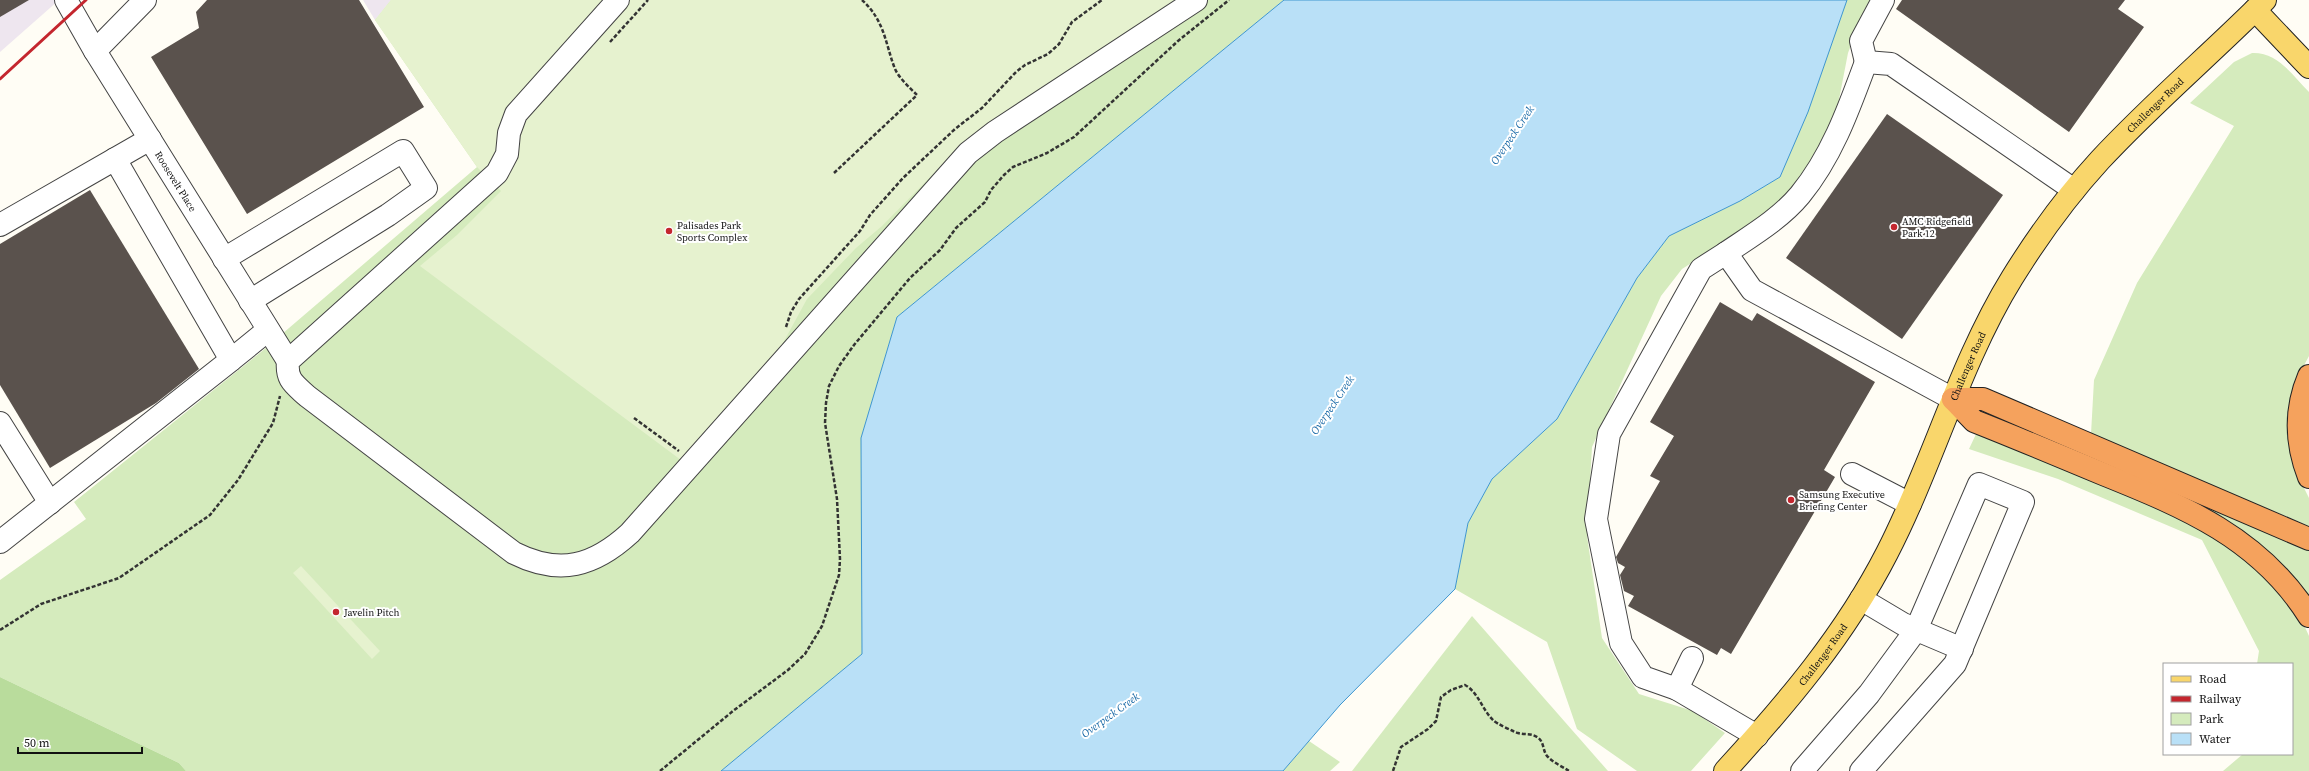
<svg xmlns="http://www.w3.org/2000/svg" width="2309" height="771" viewBox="0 0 2309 771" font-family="'Source Serif 4',serif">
<rect width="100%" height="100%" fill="#fffdf5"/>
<g fill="#eee6ef">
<polygon points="0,0 59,0 0,52"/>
<polygon points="363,0 391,0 375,20"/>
</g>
<g fill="#d5ebbd">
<polygon points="391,0 1284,0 897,317 861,438 862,654 721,771 186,771 179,763 0,677 0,580 86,519 74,502 261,352 477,167 375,20"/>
<polygon points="1847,0 1872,0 1863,13 1848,53 1836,115 1816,165 1788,197 1737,234 1682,269 1661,296 1592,447 1587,536 1602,638 1639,694 1693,711 1725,733 1691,771 1637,771 1577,729 1547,642 1455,589 1468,523 1492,479 1557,419 1637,278 1669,236 1740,201 1780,177"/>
<path d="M2252,53C2278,52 2292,75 2309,92V356L2302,369L2301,482L2309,498V526L2091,434L2094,380L2137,283L2234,126L2190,103L2234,62Z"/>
<polygon points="1977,432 2155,504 2217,536 2272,583 2303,623 2309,636 2309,771 2223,771 2243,754 2292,754 2292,664 2257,664 2259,651 2202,540 2058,479 1969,449"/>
<polygon points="2212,505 2309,545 2309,601 2210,511"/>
<polygon points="1472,616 1608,771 1352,771"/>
<polygon points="1309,741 1340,762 1330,771 1283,771"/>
</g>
<polygon fill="#b9dc9c" points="0,677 179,763 186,771 0,771"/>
<g fill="#e6f2cf">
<polygon points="391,0 1181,0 990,125 942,165 882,226 856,248 807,299 777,354 681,460 420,266 457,235 501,191 477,167 375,20"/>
<polygon points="301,566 380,651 372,659 293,573"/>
</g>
<polygon fill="#b9e0f7" stroke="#3f96cf" points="1284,0 1847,0 1808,112 1780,177 1740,201 1669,236 1637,278 1557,419 1492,479 1468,523 1455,589 1340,705 1283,771 721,771 862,654 861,438 897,317"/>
<g fill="#5a524d">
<polygon points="0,0 29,0 0,17"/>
<polygon points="207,0 359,0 424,107 247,214 151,57 199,28 196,12"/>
<polygon points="1902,0 2125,0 2118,9 2144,27 2069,132 1896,9"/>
<polygon points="1887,114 2003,195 1902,339 1786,258"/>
<polygon points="90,190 199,369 156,403 50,468 0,385 0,244"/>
<polygon points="1720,302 1752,321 1757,313 1875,382 1824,470 1835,477 1731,654 1721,648 1717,655 1628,606 1634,596 1624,591 1620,575 1625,567 1618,563 1616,557 1660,481 1650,476 1674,436 1650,422"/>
</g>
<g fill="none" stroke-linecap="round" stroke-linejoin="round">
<defs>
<g id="minor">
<path id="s1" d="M66,0L95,51L288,361"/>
<path d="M618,0L516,114L509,133L507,154L497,173L288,361C286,380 294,384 307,396L514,553C560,576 594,566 630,533L968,153L995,132L1196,0"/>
<polyline points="95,51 145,0"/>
<polyline points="1866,62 1861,41 1883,0"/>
<polyline points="0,225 150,139"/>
<path d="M1726,253C1751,236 1780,219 1800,195C1832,156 1849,108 1866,62L1891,64L2074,190"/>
<polyline points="224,259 403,151 426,188 388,215 250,301"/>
<polyline points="231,360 268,330"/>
<polyline points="0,423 50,503"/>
<polyline points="1852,474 1910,504"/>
<polyline points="0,542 231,360 115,159"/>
<polyline points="1861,599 1903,624 1962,649"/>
<polyline points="1677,689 1692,658"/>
<polyline points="1757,736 1677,689 1643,677 1621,643 1596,519 1609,434 1701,269 1726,253 1752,290 1953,399"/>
<polyline points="1802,771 1869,694 1916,630 1979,484 2023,502 1955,664 1861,771"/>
</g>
<g id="major">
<polyline points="2255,10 2309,67"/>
<path id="s2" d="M1725,771C1787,703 1845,635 1887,553C1933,464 1959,364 2012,278C2038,236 2067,196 2100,160C2152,104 2211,54 2265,0"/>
</g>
<g id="highway">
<path d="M2309,376C2295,409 2296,444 2309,477"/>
<path d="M1953,399L1974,421C2017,438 2060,456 2103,474C2185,507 2260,538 2309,616"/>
<polyline points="1953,399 1983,399 2309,539"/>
</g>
</defs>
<use href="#minor" stroke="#444" stroke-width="24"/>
<use href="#major" stroke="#222" stroke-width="24"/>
<use href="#highway" stroke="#222" stroke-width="24"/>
<g stroke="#333" stroke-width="2.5" stroke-dasharray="4 2" stroke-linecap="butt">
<polyline points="610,42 648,0"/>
<path d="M834,173L917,95C910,88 899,78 895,69C885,43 885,21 862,0"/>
<polyline points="786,327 791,312 799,299 860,231 870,215 903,178 955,129 982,108 1016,72 1025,65 1048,54 1059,44 1072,22 1102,0"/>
<polyline points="634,418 679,451"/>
<polyline points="0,630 41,604 119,578 210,515 238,480 273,423 280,396"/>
<polyline points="660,771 733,711 788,670 805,654 822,626 839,575 840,559 837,499 825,423 826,403 829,386 839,366 854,345 910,278 940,250 956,228 985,202 991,190 1004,175 1013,167 1047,153 1074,137 1178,41 1229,0"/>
<path d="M1393,771L1401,747L1428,729L1436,721L1441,697L1451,690L1465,685C1479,693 1482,710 1494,721C1496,723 1514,732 1518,733C1525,735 1531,733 1537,737C1545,742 1542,751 1548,757C1554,763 1563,767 1569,771"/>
</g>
<use href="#minor" stroke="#fff" stroke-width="22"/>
<use href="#major" stroke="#f9d66b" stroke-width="22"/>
<use href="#highway" stroke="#f5a25d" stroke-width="22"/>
<polyline stroke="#c4262e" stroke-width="3" points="0,79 86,0"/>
</g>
<g fill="#c4262e" stroke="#fff" stroke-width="1.5">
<circle cx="1894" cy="227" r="4"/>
<circle cx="669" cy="231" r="4"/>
<circle cx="1791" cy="500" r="4"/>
<circle cx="336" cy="612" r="4"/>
</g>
<g text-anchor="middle" stroke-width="4" stroke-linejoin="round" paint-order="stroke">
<g font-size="10" fill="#111" stroke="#fff">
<text dy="4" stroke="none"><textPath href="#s2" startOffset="800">Challenger Road</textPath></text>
<text dy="4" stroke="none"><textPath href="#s1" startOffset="212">Roosevelt Place</textPath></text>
<text dy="4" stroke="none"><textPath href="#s2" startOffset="476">Challenger Road</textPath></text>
<text dy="4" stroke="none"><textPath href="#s2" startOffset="152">Challenger Road</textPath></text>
</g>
<g font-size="10" fill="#111" stroke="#fff" text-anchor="start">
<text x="1902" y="225">AMC Ridgefield<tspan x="1902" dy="12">Park 12</tspan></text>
<text x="677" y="229">Palisades Park<tspan x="677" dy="12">Sports Complex</tspan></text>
<text x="1799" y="498">Samsung Executive<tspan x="1799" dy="12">Briefing Center</tspan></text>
<text x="344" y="616">Javelin Pitch</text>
</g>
<g font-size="11" font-style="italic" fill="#1768a6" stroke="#fff">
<text transform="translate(1512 135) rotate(-56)" y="4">Overpeck Creek</text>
<text transform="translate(1332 405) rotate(-56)" y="4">Overpeck Creek</text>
<text transform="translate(1110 715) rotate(-36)" y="4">Overpeck Creek</text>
</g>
</g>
<rect x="2163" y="663" width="130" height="92" fill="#ffffff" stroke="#a0a0a0"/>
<rect x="2171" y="676" width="20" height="6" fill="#f9d66b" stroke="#a0a0a0"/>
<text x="2199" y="683" font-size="12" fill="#111111">Road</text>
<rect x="2171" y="696" width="20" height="6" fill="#c4262e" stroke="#a0a0a0"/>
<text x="2199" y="703" font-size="12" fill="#111111">Railway</text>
<rect x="2171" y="713" width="20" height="12" fill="#d5ebbd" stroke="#a0a0a0"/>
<text x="2199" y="723" font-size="12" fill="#111111">Park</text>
<rect x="2171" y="733" width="20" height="12" fill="#b9e0f7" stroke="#a0a0a0"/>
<text x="2199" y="743" font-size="12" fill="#111111">Water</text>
<path d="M18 747v6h124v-6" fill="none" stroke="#111111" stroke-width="2"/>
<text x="24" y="747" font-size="12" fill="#111111" stroke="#ffffff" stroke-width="3" paint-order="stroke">50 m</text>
</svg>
